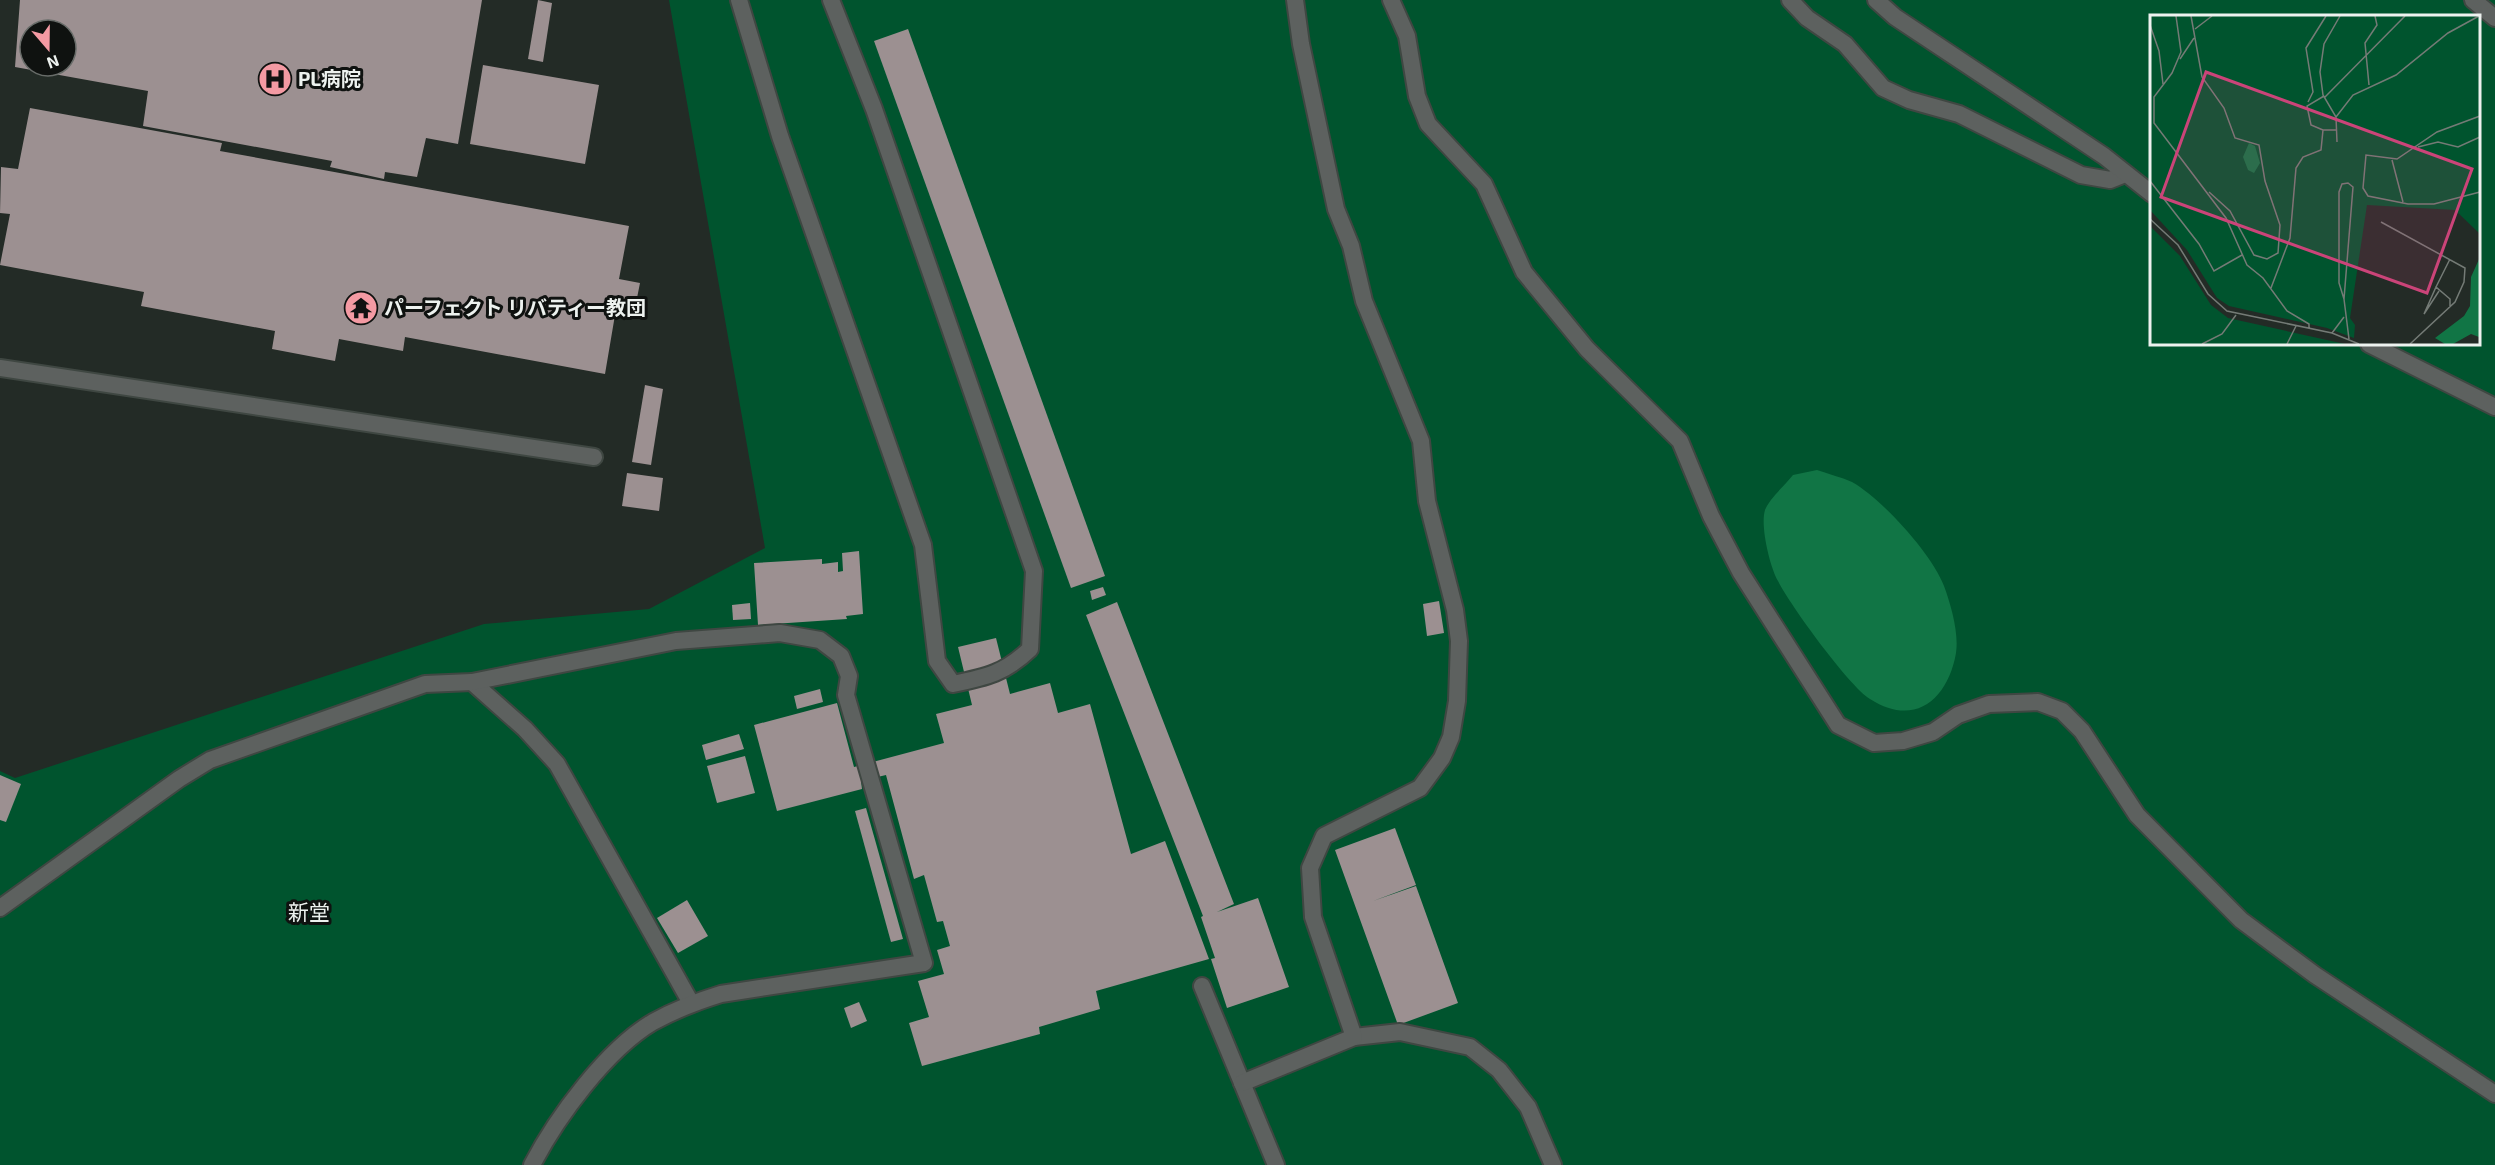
<svg xmlns="http://www.w3.org/2000/svg" width="2495" height="1165" viewBox="0 0 2495 1165" font-family="'Exo 2','Noto Sans JP',sans-serif">
<rect width="100%" height="100%" fill="#232b26"/>
<path fill="#00542e" fill-rule="evenodd" d="M669,0H2495V1165H0V771L15,778L484,624L649,609L765,548ZM2152,16H2478V344H2152Z"/>
<path fill="#117545" d="M1817,470C1828,474 1841,477 1852,482C1882,499 1932,554 1944,586C1951,605 1959,633 1956,653C1948,699 1915,728 1870,699C1849,686 1790,605 1778,581C1770,567 1760,526 1765,510C1769,499 1785,485 1793,475Z"/>
<g fill="#9c9091" fill-rule="evenodd">
<path d="M20,0H482L458,144L426,138L417,177L385,172L384,179L330,167L332,161L143,126L148,91L15,67ZM30,30H66V66H30Z"/>
<polygon points="538,0 552,3 543,62 528,59"/>
<polygon points="908,29 1105,576 1071,588 874,41"/>
<polygon points="483,65 599,85 585,164 470,144"/>
<polygon points="30,108 222,143 220,151 629,226 619,279 640,283 633,318 615,315 605,374 405,337 403,351 339,339 335,361 272,349 275,331 141,306 144,292 0,265 10,214 0,213 1,167 18,169"/>
<polygon points="645,385 663,389 651,465 632,462"/>
<polygon points="627,473 663,478 659,511 622,506"/>
<polygon points="859,551 863,614 846,616 847,619 758,625 754,563 822,559 822,564 838,562 838,572 843,571 842,553"/>
<polygon points="1103,587 1106,595 1092,600 1090,591"/>
<polygon points="1439,601 1444,633 1427,636 1423,604"/>
<polygon points="1117,602 1234,904 1217,912 1258,898 1289,987 1227,1008 1211,959 1215,958 1201,917 1203,916 1086,615"/>
<polygon points="750,603 751,619 733,620 732,605"/>
<polygon points="996,638 1010,694 1050,683 1058,713 1090,704 1131,854 1165,841 1209,959 1096,991 1100,1009 1039,1027 1040,1034 922,1066 909,1023 929,1017 918,981 944,974 937,950 950,946 943,921 937,922 924,875 914,879 886,775 861,781 862,789 777,811 754,725 837,703 854,767 944,743 936,714 972,705 958,647"/>
<polygon points="820,689 823,702 797,709 794,696"/>
<polygon points="739,734 744,749 706,760 702,745"/>
<polygon points="745,756 755,793 717,803 707,766"/>
<polygon points="0,775 21,784 6,822 0,820"/>
<polygon points="866,808 903,939 891,942 855,811"/>
<polygon points="1395,828 1416,885 1373,901 1416,886 1458,1003 1398,1025 1335,850"/>
<polygon points="687,900 708,936 678,953 657,918"/>
<polygon points="859,1002 867,1021 851,1028 844,1008"/>
</g>
<g fill="none" stroke-linecap="round" stroke-linejoin="round">
<defs>
<g id="service">
<path d="M739,0L780,136L923,545L937,661L953,684C987,677 1005,673 1030,649L1034,571L874,109L831,0"/>
<polyline points="1391,0 1407,36 1417,96 1428,124 1484,184 1524,272 1587,349 1680,441 1711,516 1741,573 1838,725 1874,743 1903,741 1933,732 1958,715 1989,704 2038,702 2062,711 2082,731 2137,815 2241,920 2315,975 2495,1094"/>
<polyline points="1790,0 1807,18 1845,44 1883,88 1909,100 1959,114 2081,175 2110,180 2125,174"/>
<polyline points="1876,0 1895,17 2104,156 2152,194"/>
<polyline points="2473,0 2495,18"/>
<polyline points="2369,344 2495,407"/>
<polyline points="0,368 594,457"/>
<polyline points="472,682 525,729 557,764 691,1003"/>
<path d="M0,908L179,779L210,760L425,684L472,682L676,641L780,633L820,640L841,656L849,676L846,695L924,963L721,994C698,1001 675,1010 653,1022C606,1050 557,1117 532,1165"/>
<polyline points="1202,986 1276,1165"/>
<polyline points="1354,1037 1400,1032 1470,1047 1499,1070 1528,1107 1553,1165"/>
<polyline points="1242,1083 1354,1037 1313,917 1310,868 1324,836 1420,788 1442,758 1451,737 1457,701 1459,641 1455,610 1427,501 1421,441 1364,301 1351,246 1336,209 1301,44 1295,0"/>
</g>
</defs>
<use href="#service" stroke="#3f4742" stroke-width="20"/>
<use href="#service" stroke="#5d615f" stroke-width="16"/>
</g>
<defs>
<symbol id="hospital-disc" viewBox="-11 -11 22 22"><circle r="9.5" fill="#f49aa3" stroke="#0f1210"/><path d="M-5-5h3v3.5h4V-5h3V5h-3V1.5h-4V5h-3Z" fill="#111"/></symbol>
<symbol id="temple-disc" viewBox="-11 -11 22 22"><circle r="9.5" fill="#f49aa3" stroke="#0f1210"/><path d="M0-6L5-2H3V0L6.5 2.5H4V6H1.5V3h-3V6H-4V2.5H-6.5L-3 0V-2H-5Z" fill="#111"/></symbol>
</defs>
<g fill-rule="evenodd">
<use href="#hospital-disc" x="256" y="60" width="38" height="38"/>
<use href="#temple-disc" x="342" y="289" width="38" height="38"/>
</g>
<g text-anchor="middle" stroke-width="6" stroke-linejoin="round" paint-order="stroke">
<g font-size="20" font-weight="bold" fill="#edf2ef" stroke="#0f1210" text-anchor="start">
<text x="298" y="86">PL病院</text>
<text x="384" y="315">パーフェクト リバティー教団</text>
</g>
<g font-size="21" fill="#edf2ef" stroke="#0f1210">
<text x="309" y="920">新堂</text>
</g>
</g>
<g transform="translate(2150 15)">
<rect width="330" height="330" fill="#232b26"/>
<path d="M0,1H330V219L305,195L217,190L200,303L205,310L204,323L177,313L79,291L67,283L37,235L0,195ZM0,211L30,241L61,290L78,303L195,329H0Z" fill="#00542e"/>
<path d="M99,128L105,131L110,148L104,158L98,155L93,142ZM330,242V329L329,322L321,319L303,329H295L285,323L314,301L320,291L321,262Z" fill="#117545"/>
<path fill="none" stroke="#747b76" stroke-width="1.5" d="M26,1L31,37L22,58L4,82V108L76,203L97,250L113,263L137,296L159,309V314M41,1L52,62L74,93L85,123L109,130L115,166L130,210L128,238L117,244L104,240L80,196L59,177M0,10L9,36L13,69M45,14L62,1M30,44L44,23M219,70L215,28L227,10L225,1M175,82L255,1M158,87L163,77L156,33L176,1M330,101L287,117L247,144L216,140L213,173L218,181L258,189H284L330,177M186,102L203,80L246,60L298,18L329,1M173,115L161,110L157,91L174,81M187,127L186,102L173,80L170,57L174,29L190,1M268,132L288,127L308,132L330,122M242,145L253,187M0,166L49,229L64,256L92,240M0,204L28,230L58,279L77,296L182,318L209,329M231,207L315,253L314,267L305,287L260,329M286,272L274,299L289,276M121,273L140,223L146,153L153,142L171,135L173,115H187M194,284L189,268V177L192,169L198,168L203,172L194,284L199,324M300,292V284L286,272L300,244M182,318L194,302M52,329L72,319L86,300M137,329L146,311"/>
<path fill="#cb4479" fill-opacity="0.15" stroke="#cb4479" stroke-width="3" d="M56,57L322,154L277,278L11,182Z"/>
<rect width="330" height="330" fill="none" stroke="#edf2ef" stroke-width="3"/>
</g>
<g transform="translate(48 48) rotate(160)"><circle r="28" fill="#0f1210" stroke="#686c69" stroke-width="1.5"/>
<path d="M0-4.5L10 22L0 15L-10 22Z" fill="#f49aa3"/>
<text y="-9" font-size="16" font-weight="bold" text-anchor="middle" fill="#edf2ef">N</text>
</g>
</svg>
